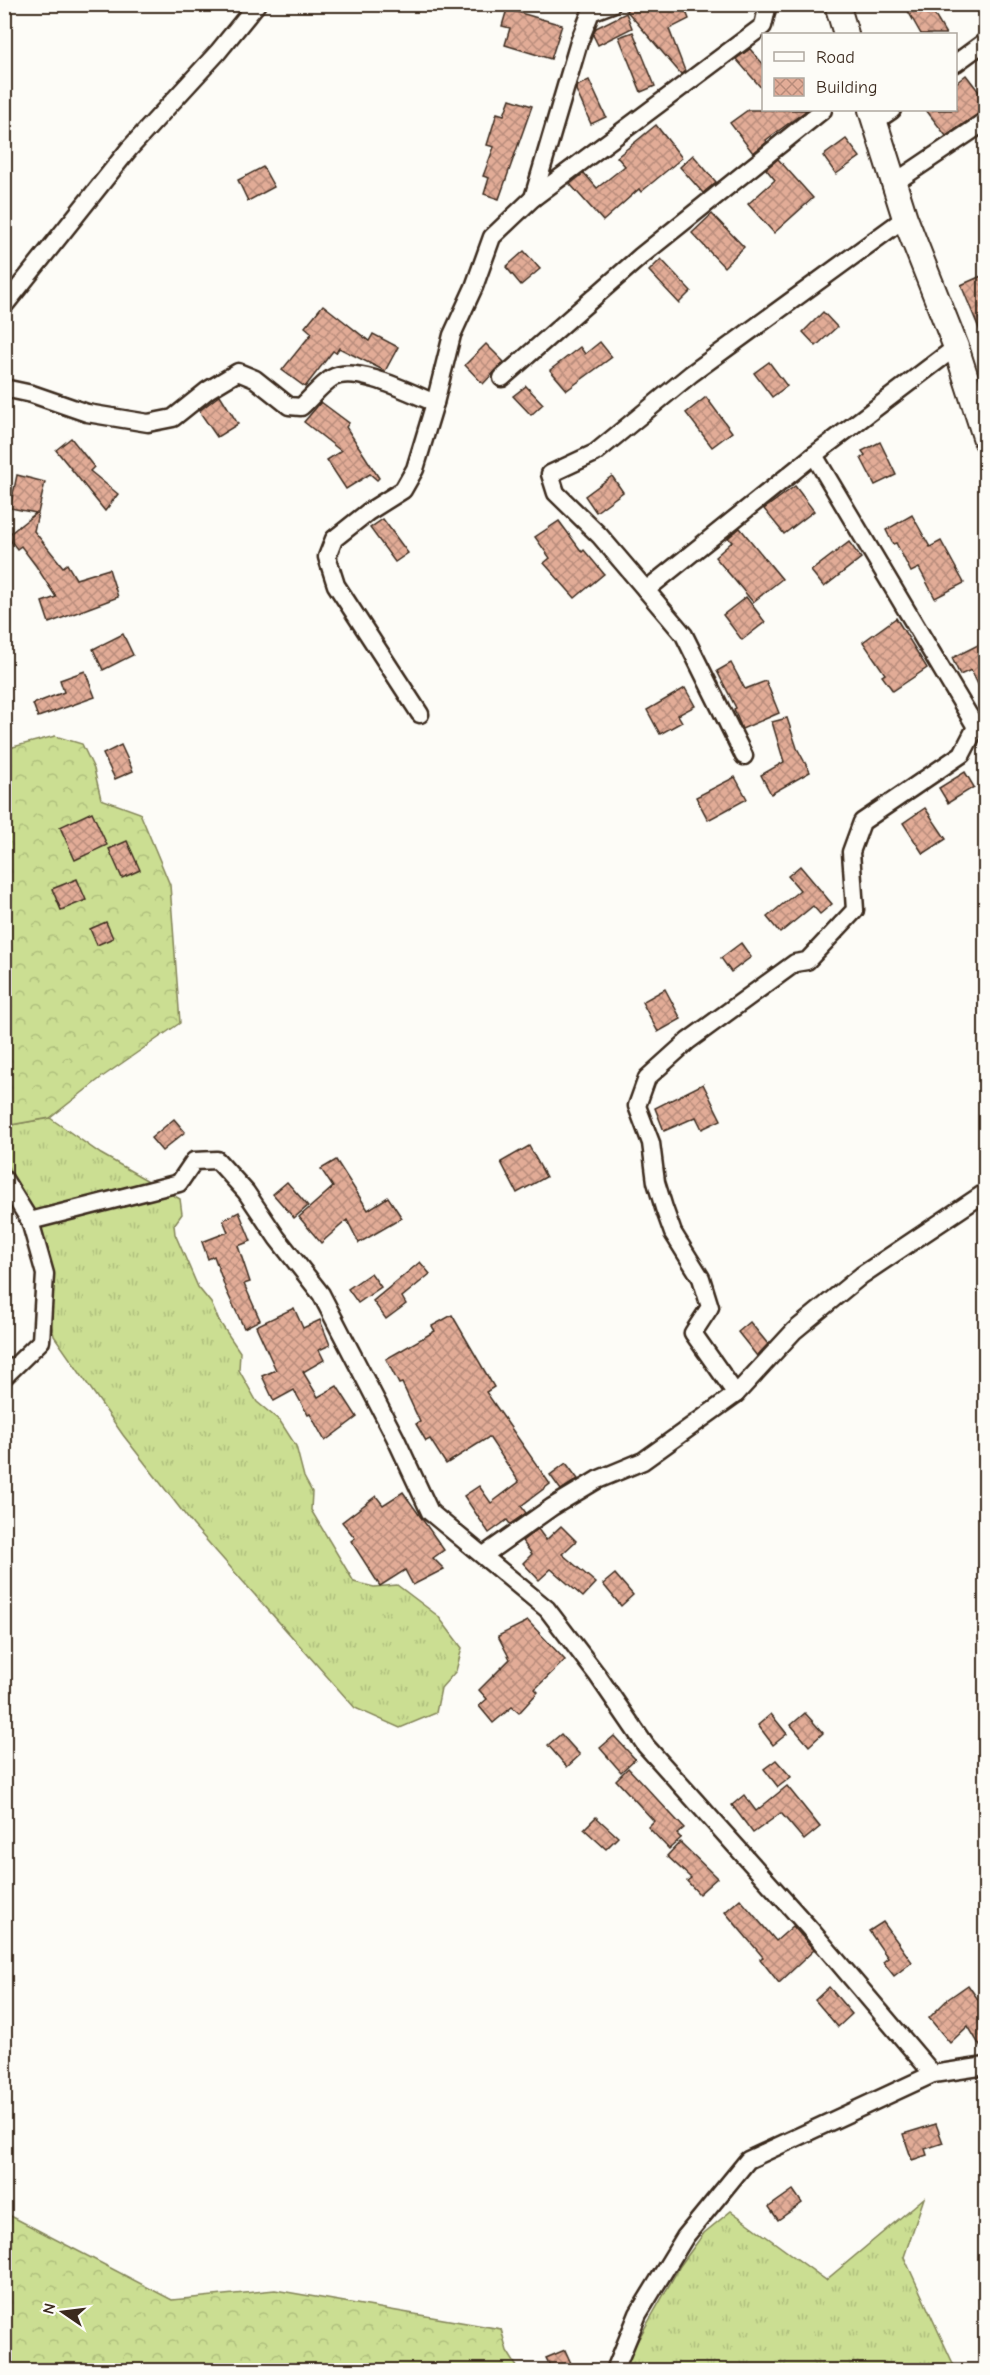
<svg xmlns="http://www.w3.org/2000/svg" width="990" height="2375" viewBox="0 0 990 2375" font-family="'Comic Neue',sans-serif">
<defs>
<pattern id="grass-tufts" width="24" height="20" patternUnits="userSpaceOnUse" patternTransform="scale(1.5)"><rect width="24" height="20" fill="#cbde92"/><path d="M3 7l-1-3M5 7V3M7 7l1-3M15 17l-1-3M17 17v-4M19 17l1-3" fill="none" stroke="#afbf7d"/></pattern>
<pattern id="forest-crowns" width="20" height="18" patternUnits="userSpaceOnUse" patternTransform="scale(1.5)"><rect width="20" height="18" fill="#cbde92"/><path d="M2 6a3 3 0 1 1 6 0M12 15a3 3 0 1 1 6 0" fill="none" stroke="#afbf7d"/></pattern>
<pattern id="building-cross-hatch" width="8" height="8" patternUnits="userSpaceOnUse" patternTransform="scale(1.5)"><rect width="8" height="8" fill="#e2ac97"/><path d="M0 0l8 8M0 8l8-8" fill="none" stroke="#b88c7b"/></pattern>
</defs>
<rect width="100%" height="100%" fill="#fdfcf7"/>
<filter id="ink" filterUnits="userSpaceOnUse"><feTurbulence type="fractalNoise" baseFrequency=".0167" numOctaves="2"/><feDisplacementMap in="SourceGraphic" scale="12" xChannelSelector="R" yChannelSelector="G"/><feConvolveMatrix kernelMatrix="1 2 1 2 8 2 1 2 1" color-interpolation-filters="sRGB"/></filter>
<g filter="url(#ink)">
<g fill="url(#grass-tufts)" stroke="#838458" stroke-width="1.5">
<polygon points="50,1118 101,1154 180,1199 182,1214 174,1225 175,1234 198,1287 211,1303 219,1321 240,1352 239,1370 257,1402 280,1421 296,1446 304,1477 312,1492 311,1510 354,1582 374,1587 397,1585 438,1616 462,1648 456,1671 441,1688 436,1713 400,1728 355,1708 193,1525 123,1435 54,1336 47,1305 36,1226 5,1160 5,1126"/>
<polygon points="924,2198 904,2257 956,2370 621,2370 680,2266 704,2233 731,2211 826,2280"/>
</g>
<g fill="url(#forest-crowns)" stroke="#838458" stroke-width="1.5">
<polygon points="55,736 82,744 94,769 101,799 140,813 170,885 180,1023 102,1077 50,1118 5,1126 5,749"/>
<polygon points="5,2213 172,2300 275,2290 501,2329 507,2351 519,2370 5,2370"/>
</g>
<g fill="url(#building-cross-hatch)" stroke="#3b2a1e" stroke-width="1.5">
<polygon points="639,4 683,4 689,19 669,29 685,71 681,74 626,10"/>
<polygon points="904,4 928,4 946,34 921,34"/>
<polygon points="507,9 562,25 551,59 505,45 510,28 502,26"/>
<polygon points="626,13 632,28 598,45 593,35 596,28"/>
<polygon points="633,32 655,86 641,92 619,37"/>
<polygon points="750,49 764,65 764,91 736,59"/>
<polygon points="966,75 986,101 986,108 946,136 926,110 956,110 956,83"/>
<polygon points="589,80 606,117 591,124 576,90 577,86"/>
<polygon points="510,99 532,106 499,199 484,194 489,178 483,176 494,147 487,145 497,113 504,115"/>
<polygon points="748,110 807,110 766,140 767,142 753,153 730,123"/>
<polygon points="656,125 682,158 641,192 639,189 603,221 570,184 584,173 597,188 625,166 617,157"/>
<polygon points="846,139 860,157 836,174 823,156"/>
<polygon points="693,155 716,182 703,193 680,167"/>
<polygon points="778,159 813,198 774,233 748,204 775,180 766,169"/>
<polygon points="263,167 274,187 248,201 238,180"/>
<polygon points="712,214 744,247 724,267 692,233"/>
<polygon points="524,251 540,269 521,285 506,267"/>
<polygon points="661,259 691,291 679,303 649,271"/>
<polygon points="986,274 986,343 985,343 961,285"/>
<polygon points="323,305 369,341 373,334 398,347 385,371 339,348 336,353 333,351 305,387 282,370 312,333 305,327"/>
<polygon points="823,312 837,327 816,346 803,332"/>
<polygon points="600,342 612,357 567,390 550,370 580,347 585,354"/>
<polygon points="486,344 504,362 483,384 465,365"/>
<polygon points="769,362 787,386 772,397 754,373"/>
<polygon points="526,386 543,404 531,415 513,396"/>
<polygon points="220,395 238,424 217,437 199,411"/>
<polygon points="706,397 732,432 712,447 686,413"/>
<polygon points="321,402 349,423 346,427 379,478 377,480 370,474 346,489 327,460 341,451 304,422"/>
<polygon points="71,438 94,467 90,471 118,494 105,511 56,450"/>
<polygon points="880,442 896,475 875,485 861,458 865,455 862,451"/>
<polygon points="17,475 45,482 34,531 63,567 67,564 76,579 109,569 118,597 49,623 42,602 56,597 36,566 21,546 17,549 7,536 36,513 10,508"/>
<polygon points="612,476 623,492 596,512 585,496"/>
<polygon points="795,486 814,511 784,534 764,509"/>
<polygon points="912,515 930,547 941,541 964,583 935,598 919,568 911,572 896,543 893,544 886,530"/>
<polygon points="383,519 408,553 395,562 370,528"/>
<polygon points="559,521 582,552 584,550 604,574 575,598 544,563 550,558 535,537"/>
<polygon points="740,528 782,579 753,602 715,557 732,542 728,538"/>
<polygon points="849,542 861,558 824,587 811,571"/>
<polygon points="746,597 765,622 742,640 723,615"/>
<polygon points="896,618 927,668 893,691 882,676 885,674 863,642"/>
<polygon points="123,634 133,655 103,670 93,649"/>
<polygon points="986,641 986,701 971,670 960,675 952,658"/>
<polygon points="731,663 745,689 766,681 779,713 742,729 734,709 736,708 717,671"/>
<polygon points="85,671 95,697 38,717 33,704 64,692 60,680"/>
<polygon points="685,688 695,706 678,715 682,722 660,734 647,710"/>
<polygon points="787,718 797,748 810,772 771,794 761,775 784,762 772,722"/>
<polygon points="121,745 133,771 115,779 103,754"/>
<polygon points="965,772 974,787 948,803 939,788"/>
<polygon points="735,777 747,799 708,820 696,797"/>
<polygon points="925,808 946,839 923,854 903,823"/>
<polygon points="92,812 107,845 75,860 60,827"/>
<polygon points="127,841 140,870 122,878 109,849"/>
<polygon points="800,866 832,904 820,914 813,906 780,933 767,917 800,890 788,876"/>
<polygon points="77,879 86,900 61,910 52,889"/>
<polygon points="106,922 113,938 97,945 90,929"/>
<polygon points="741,943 751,957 731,972 721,958"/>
<polygon points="665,989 681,1019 658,1032 642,1002"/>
<polygon points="703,1084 721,1120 702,1129 696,1117 664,1131 655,1108"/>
<polygon points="174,1119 185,1132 162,1151 151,1138"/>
<polygon points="529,1146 546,1177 517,1193 501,1162"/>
<polygon points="336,1160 368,1210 388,1197 402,1218 359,1243 347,1220 321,1243 299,1217 333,1187 321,1169"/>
<polygon points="287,1182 308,1206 294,1218 273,1194"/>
<polygon points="239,1212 251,1241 238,1246 250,1282 244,1284 260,1320 244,1328 226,1290 214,1256 208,1259 202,1242 228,1232 223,1220"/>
<polygon points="420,1262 430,1274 402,1297 406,1304 386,1319 373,1301"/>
<polygon points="371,1273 381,1287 358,1303 348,1289"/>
<polygon points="294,1308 303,1328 320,1320 330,1345 319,1350 324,1360 303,1372 318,1397 337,1386 357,1417 325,1441 310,1414 308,1415 294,1390 274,1401 262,1376 276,1370 256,1326"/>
<polygon points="452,1315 494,1387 486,1392 550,1484 521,1506 526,1513 510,1524 507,1520 489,1533 464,1496 479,1486 491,1503 519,1482 489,1437 446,1464 430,1439 426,1441 416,1424 420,1422 402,1383 399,1384 386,1359 435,1331 432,1326"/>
<polygon points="750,1322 768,1344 757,1356 738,1332"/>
<polygon points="566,1463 578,1479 561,1490 550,1475"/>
<polygon points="403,1492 444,1550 433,1558 444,1569 413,1585 405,1570 380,1586 351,1541 355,1538 342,1522 376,1496 383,1505"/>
<polygon points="561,1526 576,1541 562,1554 596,1583 583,1597 551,1569 539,1580 523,1563 532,1554 522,1541 538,1529 546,1540"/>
<polygon points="615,1574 633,1595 621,1606 603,1584"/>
<polygon points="528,1621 565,1660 535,1689 538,1692 519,1713 512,1707 493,1723 479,1706 487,1699 479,1690 510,1659 498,1636"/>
<polygon points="805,1713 823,1733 809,1746 791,1725"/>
<polygon points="771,1714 787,1734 773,1745 758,1725"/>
<polygon points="561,1734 580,1755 567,1767 548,1745"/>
<polygon points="614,1736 635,1759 621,1772 600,1748"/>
<polygon points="776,1760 791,1777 778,1787 764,1769"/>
<polygon points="628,1768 684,1828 677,1834 681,1838 669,1849 648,1827 654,1821 616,1780"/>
<polygon points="787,1786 820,1827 804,1840 781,1813 753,1833 732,1805 744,1795 756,1811"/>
<polygon points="596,1817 618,1837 606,1849 584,1829"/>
<polygon points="680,1842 717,1878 699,1894 687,1881 691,1878 667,1856"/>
<polygon points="740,1899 776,1941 793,1926 814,1950 779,1983 760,1959 763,1957 725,1912"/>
<polygon points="883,1922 912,1962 894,1976 883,1962 888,1958 869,1931"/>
<polygon points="968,1985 986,2011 986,2056 968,2026 950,2043 929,2018 948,1999"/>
<polygon points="829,1987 852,2014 838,2027 815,2000"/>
<polygon points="936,2124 943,2143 925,2149 927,2155 912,2160 903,2134"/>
<polygon points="793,2190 802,2203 778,2220 769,2207"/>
<polygon points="565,2350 574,2370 552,2370 546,2358"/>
</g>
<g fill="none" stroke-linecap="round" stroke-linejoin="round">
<defs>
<g id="street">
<polyline points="956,63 986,41"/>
<polyline points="876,121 892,110"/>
<polyline points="894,183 986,121"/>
<polyline points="533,198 579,42 591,12 612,4"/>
<polyline points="4,306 129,149 218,52 257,4"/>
<polyline points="502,378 641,256 823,110"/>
<path d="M4,388L32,394L87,413L148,423L173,418L208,390L238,372L255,379L289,406L301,407C311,398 321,385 332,378C355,364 413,394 435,403"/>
<polyline points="646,590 600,536 556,493 550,474 595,453 691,374 905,218"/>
<polyline points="420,714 336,585 327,557 334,539 368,512 403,490 415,469 435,403 452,335 474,287 492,237 533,198 763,26 768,4"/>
<polyline points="744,756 684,635 646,590 814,455 956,347"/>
<polyline points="4,1179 30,1221 45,1274 41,1341 4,1377"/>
<polyline points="30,1221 179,1183 194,1161 217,1160 246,1192 277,1238 321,1294 395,1437 430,1512 547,1609 598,1676 646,1746 810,1929 933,2074"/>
<polyline points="736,1394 693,1333 710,1307 701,1278 673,1233 664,1208 656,1182 651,1143 637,1106 647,1078 688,1041 795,963 807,961 855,910 851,852 862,822 962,754 976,727 814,455"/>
<polyline points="484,1555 552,1507 597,1480 643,1461 736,1394 794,1331 862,1275 986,1192"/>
<polyline points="615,2370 638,2314 685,2237 748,2160 933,2074 986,2066"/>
</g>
<g id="secondary">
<polyline points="837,4 846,34"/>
<polyline points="871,110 905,218 956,347 986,440"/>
</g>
</defs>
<use href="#street" stroke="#3b2a1e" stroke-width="21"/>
<use href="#secondary" stroke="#3b2a1e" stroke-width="28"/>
<use href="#street" stroke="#fdfcf7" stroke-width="16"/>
<use href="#secondary" stroke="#fdfcf7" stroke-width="24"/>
</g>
</g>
<rect width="990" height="2375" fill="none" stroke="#fdfcf7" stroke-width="24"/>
<rect x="12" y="12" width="966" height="2351" fill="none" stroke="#3b2a1e" stroke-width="2" filter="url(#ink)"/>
<rect x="762" y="33" width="195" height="78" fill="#fdfcf7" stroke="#afa8a0" stroke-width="1.5"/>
<rect x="774" y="52" width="30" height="9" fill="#fdfcf7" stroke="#afa8a0" stroke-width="1.5"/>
<text x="816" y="63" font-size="18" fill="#3b2a1e">Road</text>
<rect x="774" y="78" width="30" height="18" fill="url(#building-cross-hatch)" stroke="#afa8a0" stroke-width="1.5"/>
<text x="816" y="93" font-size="18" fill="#3b2a1e">Building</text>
<g transform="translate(63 2312) rotate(284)" stroke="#fdfcf7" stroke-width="4.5" paint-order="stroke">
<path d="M0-4.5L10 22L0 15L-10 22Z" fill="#3b2a1e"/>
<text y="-9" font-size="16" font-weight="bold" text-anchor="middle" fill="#3b2a1e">N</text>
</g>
</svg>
